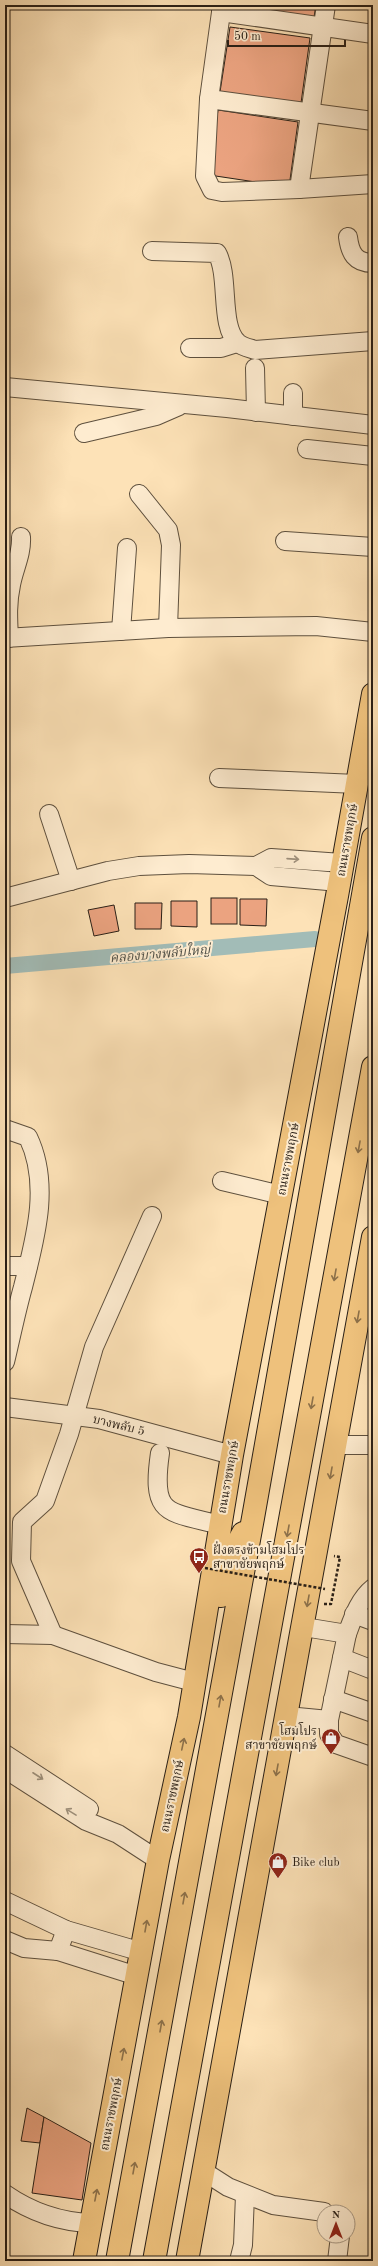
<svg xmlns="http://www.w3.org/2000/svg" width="378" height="2266" viewBox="0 0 378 2266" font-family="'Old Standard TT','Noto Serif Thai',serif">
<rect width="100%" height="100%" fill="#fde2b7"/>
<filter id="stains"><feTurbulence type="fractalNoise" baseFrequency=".005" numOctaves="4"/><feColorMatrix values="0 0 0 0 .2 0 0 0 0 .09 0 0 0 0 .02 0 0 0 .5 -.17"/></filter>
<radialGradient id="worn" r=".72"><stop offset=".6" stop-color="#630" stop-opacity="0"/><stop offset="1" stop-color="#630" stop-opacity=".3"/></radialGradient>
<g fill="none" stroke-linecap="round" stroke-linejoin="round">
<polyline stroke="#a2bcb7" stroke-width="16" points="5,966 315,939"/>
</g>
<g fill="#eba380" stroke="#291f16">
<polygon points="234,5 316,5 313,23"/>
<polygon points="230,27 310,38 301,103 220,92"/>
<polygon points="218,110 298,122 289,187 209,175"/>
<rect x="211" y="898" width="26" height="26"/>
<polygon points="240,899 267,899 266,926 240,925"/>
<polygon points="171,901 197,901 197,927 171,926"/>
<polygon points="135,903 162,903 161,929 135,929"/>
<polygon points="114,905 119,931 94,936 88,910"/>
<polygon points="27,2108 44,2117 40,2143 21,2141"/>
<polygon points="44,2117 91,2143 82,2200 32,2193"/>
</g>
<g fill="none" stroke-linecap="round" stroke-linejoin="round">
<defs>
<g id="minor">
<polyline points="222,5 209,99 205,176 212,190 222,192 299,189 373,184"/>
<polyline points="221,12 373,34"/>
<polyline points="209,99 373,121"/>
<polyline points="299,189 326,5"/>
<path d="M348,237C350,253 355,263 373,263"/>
<path d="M152,251L217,253C230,276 219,327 238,343C243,347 249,348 255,350L373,341"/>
<polyline points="190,348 221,348 237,343"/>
<polyline points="255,368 256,412"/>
<polyline points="5,387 227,408 373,425"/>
<polyline points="293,393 293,416"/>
<polyline points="84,433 156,416 179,406"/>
<polyline points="307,449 373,456"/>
<polyline points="139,494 168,530 171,545 168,628"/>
<polyline points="285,541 373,547"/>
<polyline points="121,631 127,548"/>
<polyline points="5,638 168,628 316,626 373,632"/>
<path d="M9,638C8,619 7,603 11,585C14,568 22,555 21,537"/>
<polyline points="219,778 357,784"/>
<polyline points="49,814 71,881"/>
<polyline points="256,866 271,876 339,882"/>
<polyline points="5,898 108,871 139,866 189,864 256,866 271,858 342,863"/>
<path d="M5,1129L28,1137C51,1185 35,1239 23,1287C16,1312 11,1337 5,1362"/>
<polyline points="222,1181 281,1195"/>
<polyline points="5,1266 28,1266"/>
<polyline points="5,1407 99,1419 232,1455"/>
<polyline points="335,1445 373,1445"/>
<path d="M160,1453C151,1516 166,1511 220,1525"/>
<polyline points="354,1614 373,1621"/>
<path d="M304,1627L347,1634C353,1618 359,1599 373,1588"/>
<polyline points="5,1634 53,1635 156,1672 194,1682"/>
<polyline points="53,1635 21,1561 22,1522 45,1501 69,1434 94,1347 152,1216"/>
<polyline points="342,1658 373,1670"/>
<polyline points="333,1699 373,1713"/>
<polyline points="287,1716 329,1720 329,1734 336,1744 373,1757"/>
<polyline points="329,1720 347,1634"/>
<polyline points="5,1754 89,1809"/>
<polyline points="5,1769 86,1821 118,1834 158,1860"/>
<polyline points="5,1901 66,1930 142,1952"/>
<polyline points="66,1930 58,1951 137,1976"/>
<polyline points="5,1940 24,1948 58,1951"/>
<polyline points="203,2171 228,2187 273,2205 324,2212"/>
<path d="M5,2194C31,2212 59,2222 91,2223"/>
<polyline points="239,2261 243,2245 245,2195"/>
<polyline points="337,2261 340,2236"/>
</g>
<g id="major">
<polyline points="221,1596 232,1553 243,1533"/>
<polyline points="84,2261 158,1860 189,1717 232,1455 337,896 373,694"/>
<polyline points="117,2261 253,1518 373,838"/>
<polyline points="154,2261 373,1067"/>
<polyline points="187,2261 373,1237"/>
</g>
</defs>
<use href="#minor" stroke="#5e503e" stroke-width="20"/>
<use href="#major" stroke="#291f16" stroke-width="24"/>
<polyline stroke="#291f16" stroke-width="2.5" stroke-dasharray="3 2" stroke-linecap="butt" points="324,1604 331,1604 340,1557 334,1556"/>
<use href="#minor" stroke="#feecd0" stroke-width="18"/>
<use href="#major" stroke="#eec17c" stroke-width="22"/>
<polyline stroke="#291f16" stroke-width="2.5" stroke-dasharray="3 2" stroke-linecap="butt" points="205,1568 325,1589"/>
</g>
<defs><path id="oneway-shaft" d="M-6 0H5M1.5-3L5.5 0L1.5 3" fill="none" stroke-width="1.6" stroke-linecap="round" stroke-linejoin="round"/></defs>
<g stroke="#9e907c">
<use href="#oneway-shaft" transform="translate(293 859) rotate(4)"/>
<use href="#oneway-shaft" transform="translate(38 1776) rotate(33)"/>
<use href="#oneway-shaft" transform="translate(71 1812) rotate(-148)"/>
</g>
<g stroke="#8c7049">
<use href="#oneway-shaft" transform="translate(359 1147) rotate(100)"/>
<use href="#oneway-shaft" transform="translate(335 1275) rotate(100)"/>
<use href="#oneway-shaft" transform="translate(358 1317) rotate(100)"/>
<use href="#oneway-shaft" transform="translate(312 1403) rotate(100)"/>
<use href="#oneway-shaft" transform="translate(331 1473) rotate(100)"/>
<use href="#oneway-shaft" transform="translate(288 1531) rotate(100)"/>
<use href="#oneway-shaft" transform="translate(308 1601) rotate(100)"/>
<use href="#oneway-shaft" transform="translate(220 1701) rotate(-80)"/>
<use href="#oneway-shaft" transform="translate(183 1744) rotate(-78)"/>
<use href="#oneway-shaft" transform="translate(277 1770) rotate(100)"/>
<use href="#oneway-shaft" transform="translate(184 1898) rotate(-80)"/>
<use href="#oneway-shaft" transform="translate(146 1926) rotate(-80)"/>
<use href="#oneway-shaft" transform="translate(161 2026) rotate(-80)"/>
<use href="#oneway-shaft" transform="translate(123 2054) rotate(-79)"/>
<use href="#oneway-shaft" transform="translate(134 2168) rotate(-80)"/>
<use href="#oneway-shaft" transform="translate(96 2195) rotate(-79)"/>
</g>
<defs>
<symbol id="bus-pin" viewBox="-11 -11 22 30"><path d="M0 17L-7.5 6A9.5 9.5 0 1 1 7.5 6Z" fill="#8f2418" stroke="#feecd0"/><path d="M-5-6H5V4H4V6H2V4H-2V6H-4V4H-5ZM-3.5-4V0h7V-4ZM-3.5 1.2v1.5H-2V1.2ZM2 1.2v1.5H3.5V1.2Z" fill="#fff"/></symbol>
<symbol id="shop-pin" viewBox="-11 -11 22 30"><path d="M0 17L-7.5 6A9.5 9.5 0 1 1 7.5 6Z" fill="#8f2418" stroke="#feecd0"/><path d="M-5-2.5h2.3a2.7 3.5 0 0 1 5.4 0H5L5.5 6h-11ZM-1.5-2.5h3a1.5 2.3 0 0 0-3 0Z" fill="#fff"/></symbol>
</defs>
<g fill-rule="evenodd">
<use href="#bus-pin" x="188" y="1546" width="22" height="30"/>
<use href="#shop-pin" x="320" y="1727" width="22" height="30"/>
<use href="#shop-pin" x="267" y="1851" width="22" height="30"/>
</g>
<g text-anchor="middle" stroke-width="4" stroke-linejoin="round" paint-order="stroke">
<g font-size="12" fill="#291f16" stroke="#feecd0">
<text transform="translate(347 840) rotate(-80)" y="4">ถนนราชพฤกษ์</text>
<text transform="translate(288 1159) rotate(-79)" y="4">ถนนราชพฤกษ์</text>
<text transform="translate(119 1425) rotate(14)" y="4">บางพลับ 5</text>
<text transform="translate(228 1477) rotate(-80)" y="4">ถนนราชพฤกษ์</text>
<text transform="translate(172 1796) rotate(-78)" y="4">ถนนราชพฤกษ์</text>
<text transform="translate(111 2114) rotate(-79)" y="4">ถนนราชพฤกษ์</text>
</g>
<g font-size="12" fill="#291f16" stroke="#feecd0" text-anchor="start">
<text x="213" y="1554">ฝั่งตรงข้ามโฮมโปร<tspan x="213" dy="14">สาขาชัยพฤกษ์</tspan></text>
<text x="317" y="1735" text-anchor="end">โฮมโปร<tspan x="317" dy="14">สาขาชัยพฤกษ์</tspan></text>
<text x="292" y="1866">Bike club</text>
</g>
<g font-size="13" font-style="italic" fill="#4d4e46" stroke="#feecd0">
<text transform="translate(160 953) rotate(-5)" y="5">คลองบางพลับใหญ่</text>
</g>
</g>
<rect width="378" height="2266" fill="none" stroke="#fde2b7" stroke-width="20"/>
<rect x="6" y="6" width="366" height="2254" fill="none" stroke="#291f16" stroke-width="2"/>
<rect x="10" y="10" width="358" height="2246" fill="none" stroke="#291f16"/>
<g transform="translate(336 2224)"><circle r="19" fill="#feecd0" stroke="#a99a86"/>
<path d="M0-3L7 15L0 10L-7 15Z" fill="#8f2418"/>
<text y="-6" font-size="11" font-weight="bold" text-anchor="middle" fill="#291f16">N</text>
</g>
<path d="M228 40v6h117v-6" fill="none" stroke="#291f16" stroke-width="2"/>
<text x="234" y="40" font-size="12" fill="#291f16" stroke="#feecd0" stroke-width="3" paint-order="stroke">50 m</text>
<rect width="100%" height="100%" filter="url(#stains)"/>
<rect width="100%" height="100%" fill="url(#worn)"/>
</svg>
